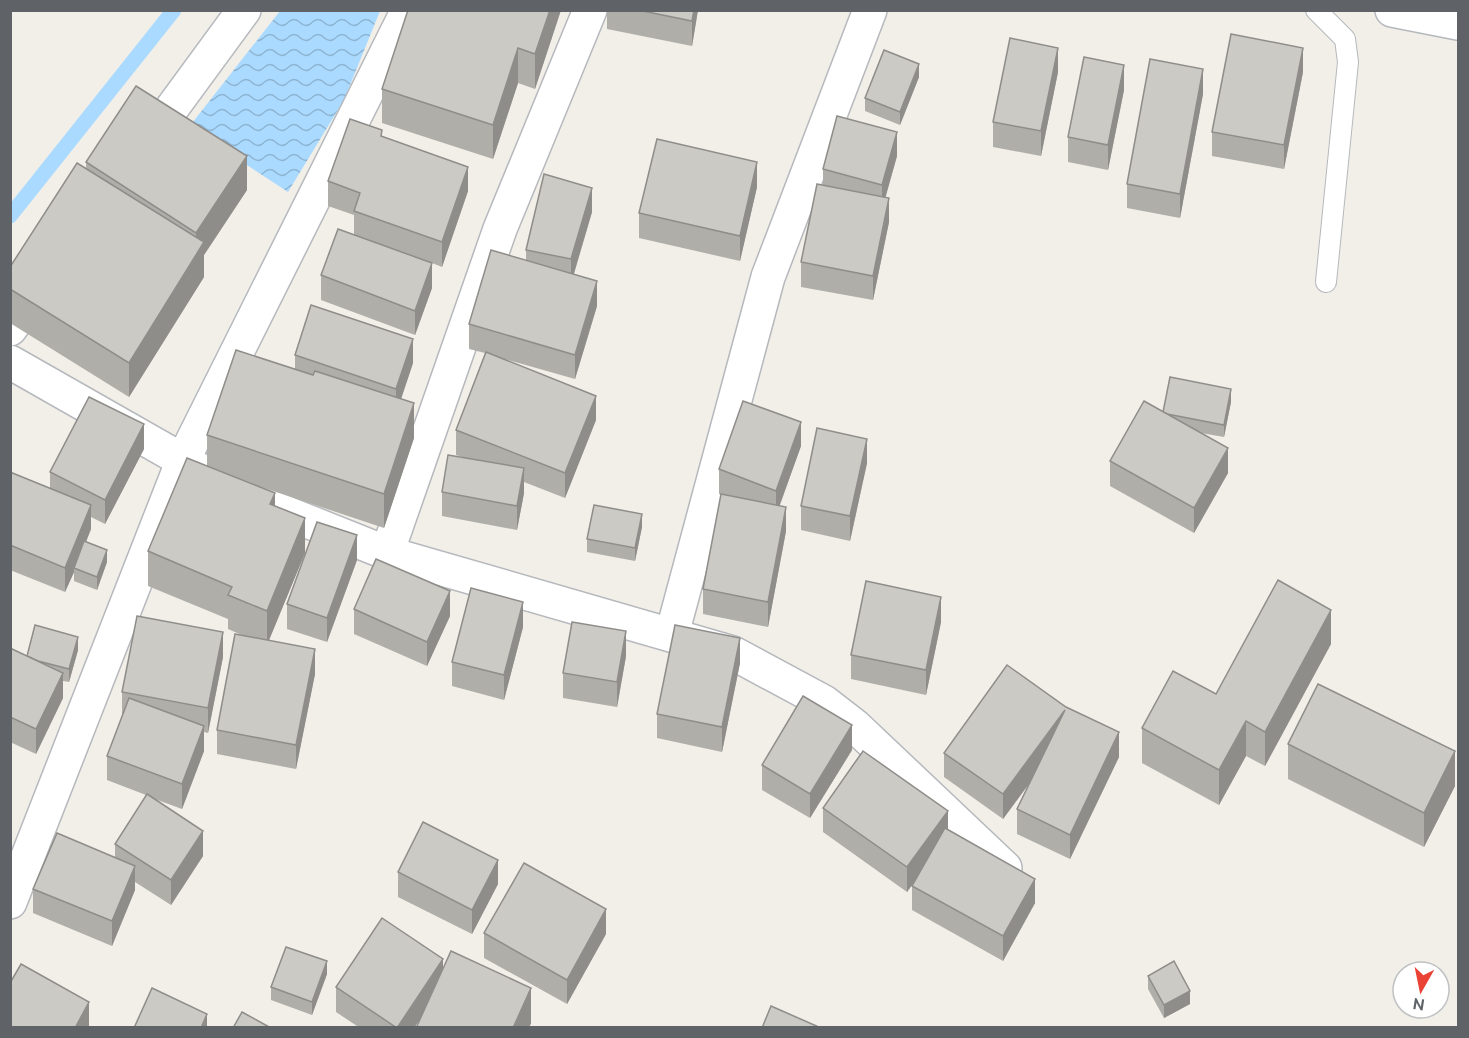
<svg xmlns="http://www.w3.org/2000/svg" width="1469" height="1038" viewBox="0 0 1469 1038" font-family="Ubuntu,sans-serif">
<defs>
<pattern id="water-waves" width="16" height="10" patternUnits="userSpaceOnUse" patternTransform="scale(1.5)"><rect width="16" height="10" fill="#aadaff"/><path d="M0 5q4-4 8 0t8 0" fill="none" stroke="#8eb4d2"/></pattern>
</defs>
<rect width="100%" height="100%" fill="#f1efe8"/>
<polygon fill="url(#water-waves)" points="280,11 380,11 344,100 288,192 189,127"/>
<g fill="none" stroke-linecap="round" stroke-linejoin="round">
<polyline stroke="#aadaff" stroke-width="15" points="10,216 174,10"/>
<defs>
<polyline id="lane" points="1316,10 1345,39 1348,62 1326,282"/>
<g id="street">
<polyline points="1392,10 1458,23"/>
<polyline points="10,362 249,498 387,553 733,653 824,702 855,726 1005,868"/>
<polyline points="387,553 500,229 590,10"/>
<polyline points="672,634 768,277 870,10"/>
<polyline points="10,902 183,460 408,10"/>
</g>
<g id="secondary">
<polyline points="145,145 244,10"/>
<polyline points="10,329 40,288"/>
</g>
</defs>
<use href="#lane" stroke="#b5b8bc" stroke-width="22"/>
<use href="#street" stroke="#b5b8bc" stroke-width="36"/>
<use href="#secondary" stroke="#b6babf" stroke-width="36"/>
<use href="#lane" stroke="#fff" stroke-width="20"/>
<use href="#street" stroke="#fff" stroke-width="33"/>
<use href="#secondary" stroke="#fff" stroke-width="33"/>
</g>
<g fill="#afaea9">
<polygon points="408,10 561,10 535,89 518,83 493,159 382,123 382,89"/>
<polygon points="607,10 698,10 692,46 607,29"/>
<polygon points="1058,72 1041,156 993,147 993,122"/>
<polygon points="1303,72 1284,169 1212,156 1212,132"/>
<polygon points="919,77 900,125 865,111 865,98"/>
<polygon points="1124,90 1108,170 1068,162 1068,137"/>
<polygon points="1203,94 1180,218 1127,208 1127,184"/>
<polygon points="382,137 468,191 442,267 432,263 432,288 415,335 321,300 321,275 354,235 354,215 328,206 328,181"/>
<polygon points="897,156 885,197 889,222 873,300 801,287 801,262 823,185 823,169"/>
<polygon points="86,162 247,190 204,255 204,277 129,397 10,323 10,267 86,169"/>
<polygon points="757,187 740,261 639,238 639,213"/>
<polygon points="592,212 574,274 597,306 575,379 494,356 596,420 565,498 524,482 524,493 517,530 442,516 442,492 462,457 456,455 456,430 485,353 469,349 469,324 526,260 526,250"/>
<polygon points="295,355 413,363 401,399 414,438 384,528 255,485 275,506 305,553 269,640 315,674 296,769 217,754 217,730 244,636 228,629 228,619 148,586 148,551 207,466 207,435 295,369"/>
<polygon points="1231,402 1224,437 1201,433 1228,473 1194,533 1110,486 1110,461 1163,412"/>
<polygon points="801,446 780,505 786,531 768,627 703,614 703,589 721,495 719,494 719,469"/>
<polygon points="144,449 105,524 91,517 91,529 86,542 107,562 97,590 74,581 74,572 65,592 10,570 10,472 50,488 50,472"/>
<polygon points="867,463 850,541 801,530 801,506"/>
<polygon points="642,527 635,561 587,552 587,539"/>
<polygon points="357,560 327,642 287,629 287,604"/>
<polygon points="354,609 450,616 427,666 354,634"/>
<polygon points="941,622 926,695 851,679 851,655"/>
<polygon points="523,627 504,700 452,686 452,662"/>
<polygon points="1331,644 1265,766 1246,756 1219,805 1142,763 1142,728 1216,694"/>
<polygon points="10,648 27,656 78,650 69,682 63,681 63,698 36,754 10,742"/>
<polygon points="626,656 617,707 563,698 563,673"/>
<polygon points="223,657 208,733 204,732 204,751 182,809 152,798 203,856 171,905 135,882 135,890 112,946 33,913 33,889 115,857 115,844 146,795 107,780 107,756 122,717 122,692"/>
<polygon points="740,663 722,752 657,738 657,714"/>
<polygon points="1288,744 1455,786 1424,847 1288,779"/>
<polygon points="852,750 810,818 762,790 762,765"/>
<polygon points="944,753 1119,757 1070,859 1017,834 1017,809 1030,782 1003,819 944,777"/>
<polygon points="823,808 948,829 1035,903 1003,961 912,910 912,886 915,880 907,892 823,832"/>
<polygon points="398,872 498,884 472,934 398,897"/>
<polygon points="484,933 606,934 567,1004 484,958"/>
<polygon points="443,968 531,1023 529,1028 416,1028 422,1016 414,1028 360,1028 336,1012 336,987"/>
<polygon points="327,974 312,1015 271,1000 271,987"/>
<polygon points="1148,976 1190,1004 1164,1018 1148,989"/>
</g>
<g fill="#8f8d8a">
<polygon points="550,10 561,10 535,89 535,54"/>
<polygon points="694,10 698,10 692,46 692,21"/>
<polygon points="518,48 518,83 493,159 493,125"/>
<polygon points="1058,48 1058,72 1041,156 1041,131"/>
<polygon points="1303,48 1303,72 1284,169 1284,145"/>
<polygon points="919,64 919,77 900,125 900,112"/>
<polygon points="1124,65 1124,90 1108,170 1108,145"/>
<polygon points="1203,69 1203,94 1180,218 1180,194"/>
<polygon points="897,132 897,156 882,210 882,185"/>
<polygon points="247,156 247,190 204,255 204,277 129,397 129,363 196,255 196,233"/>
<polygon points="757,162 757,187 740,261 740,236"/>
<polygon points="468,167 468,191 442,267 442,242"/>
<polygon points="592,188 592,212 571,283 571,259"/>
<polygon points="889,198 889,222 873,300 873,276"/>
<polygon points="432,263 432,288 415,335 415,311"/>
<polygon points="597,281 597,306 575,379 575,355"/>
<polygon points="413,339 413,363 396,414 396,389"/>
<polygon points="1231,389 1231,402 1224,437 1224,425"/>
<polygon points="596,396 596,420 565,498 565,473"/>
<polygon points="414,403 414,438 384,528 384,494"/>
<polygon points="801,422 801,446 776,515 776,491"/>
<polygon points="144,424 144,449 105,524 105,500"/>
<polygon points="867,439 867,463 850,541 850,516"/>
<polygon points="1228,448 1228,473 1194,533 1194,508"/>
<polygon points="524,468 524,493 517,530 517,506"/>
<polygon points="275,493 275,528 270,504"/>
<polygon points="91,505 91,529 75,569 74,568 74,572 65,592 65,568"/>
<polygon points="786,507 786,531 768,627 768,602"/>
<polygon points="642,514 642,527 635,561 635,548"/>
<polygon points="305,518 305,553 267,645 267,611"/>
<polygon points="357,535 357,560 327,642 327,618"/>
<polygon points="107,550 107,562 97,590 97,577"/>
<polygon points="450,591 450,616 427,666 427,642"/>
<polygon points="941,597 941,622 926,695 926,670"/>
<polygon points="523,602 523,627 504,700 504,675"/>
<polygon points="1331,610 1331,644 1265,766 1265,732"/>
<polygon points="626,631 626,656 617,707 617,682"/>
<polygon points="223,632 223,657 208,733 208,708"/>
<polygon points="78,637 78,650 69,682 69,669"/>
<polygon points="740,638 740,663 722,752 722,727"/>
<polygon points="315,649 315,674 296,769 296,745"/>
<polygon points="63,673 63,698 36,754 36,729"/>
<polygon points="1065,710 1065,735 1003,819 1003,794"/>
<polygon points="1246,721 1246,756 1219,805 1219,770"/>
<polygon points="852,725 852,750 810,818 810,794"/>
<polygon points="204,726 204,751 182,809 182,784"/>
<polygon points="1119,732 1119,757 1070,859 1070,835"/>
<polygon points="1455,751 1455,786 1424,847 1424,813"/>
<polygon points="948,811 948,835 907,892 907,867"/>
<polygon points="203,831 203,856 171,905 171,880"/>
<polygon points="498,860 498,884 472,934 472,910"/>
<polygon points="135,866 135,890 112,946 112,921"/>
<polygon points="1035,879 1035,903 1003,961 1003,936"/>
<polygon points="606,909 606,934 567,1004 567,980"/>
<polygon points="443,959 443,984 414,1028 397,1028"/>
<polygon points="327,961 327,974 312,1015 312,1002"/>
<polygon points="531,988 531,1023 529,1028 513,1028"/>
<polygon points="1190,991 1190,1004 1164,1018 1164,1005"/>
<polygon points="89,1002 89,1028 75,1028"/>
<polygon points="207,1014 207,1028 201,1028"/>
</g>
<g fill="#cccac5" stroke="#8f8d8a" stroke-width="1.5">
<polygon points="408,10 550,10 535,54 518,48 493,125 382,89"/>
<polygon points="638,10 694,10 692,21"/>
<polygon points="1231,34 1303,48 1284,145 1212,132"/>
<polygon points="1010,38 1058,48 1041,131 993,122"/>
<polygon points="884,50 919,64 900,112 865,98"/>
<polygon points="1084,57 1124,65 1108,145 1068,137"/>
<polygon points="1150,59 1203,69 1180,194 1127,184"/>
<polygon points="136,86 247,156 196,233 86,162"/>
<polygon points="837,116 897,132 882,185 823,169"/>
<polygon points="350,119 382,130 381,136 468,167 442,242 354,211 360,193 328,181"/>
<polygon points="657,139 757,162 740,236 639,213"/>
<polygon points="77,163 204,242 129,363 10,289 10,267"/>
<polygon points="544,174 592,188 571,259 526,250"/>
<polygon points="817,184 889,198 873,276 801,262"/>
<polygon points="338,229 432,263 415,311 321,275"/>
<polygon points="491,250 597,281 575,355 469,324"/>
<polygon points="311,305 413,339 396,389 295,355"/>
<polygon points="236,350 313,375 315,371 414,403 384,494 207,435"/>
<polygon points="486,352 596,396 565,473 456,430"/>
<polygon points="1170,377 1231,389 1224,425 1167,414 1163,412"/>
<polygon points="89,397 144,424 105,500 50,472"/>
<polygon points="743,401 801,422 776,491 719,469"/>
<polygon points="1144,401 1228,448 1194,508 1110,461"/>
<polygon points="817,428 867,439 850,516 801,506"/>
<polygon points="448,455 524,468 517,506 442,492"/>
<polygon points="187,458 275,493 270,504 305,518 267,611 228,595 232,587 148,551"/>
<polygon points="10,472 91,505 65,568 10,545"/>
<polygon points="721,494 786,507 768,602 703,589"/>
<polygon points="594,505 642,514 635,548 587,539"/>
<polygon points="317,522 357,535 327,618 287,604"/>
<polygon points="84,541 107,550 97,577 74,568"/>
<polygon points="376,559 450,591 427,642 354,609"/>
<polygon points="1278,580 1331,610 1265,732 1246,721 1219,770 1142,728 1173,671 1216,694"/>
<polygon points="866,581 941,597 926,670 851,655"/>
<polygon points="471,588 523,602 504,675 452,662"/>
<polygon points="137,616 223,632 208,708 122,692"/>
<polygon points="572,622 626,631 617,682 563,673"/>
<polygon points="35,625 78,637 69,669 38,661 27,656"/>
<polygon points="675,625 740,638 722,727 657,714"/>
<polygon points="235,634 315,649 296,745 217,730"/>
<polygon points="10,648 63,673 36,729 10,717"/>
<polygon points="1007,665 1066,707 1119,732 1070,835 1017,809 1065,710 1003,794 944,753"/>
<polygon points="1318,684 1455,751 1424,813 1288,744"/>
<polygon points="803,696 852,725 810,794 762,765"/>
<polygon points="129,698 204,726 182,784 107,756"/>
<polygon points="863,751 948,811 907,867 823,808"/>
<polygon points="147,794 203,831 171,880 115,844"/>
<polygon points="423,822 498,860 472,910 398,872"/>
<polygon points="945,828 1035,879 1003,936 912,886"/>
<polygon points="57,833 135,866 112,921 33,889"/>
<polygon points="524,863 606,909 567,980 484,933"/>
<polygon points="382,918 443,959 397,1028 336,987"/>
<polygon points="286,947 327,961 312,1002 271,987"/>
<polygon points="451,951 531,988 513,1028 416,1028"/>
<polygon points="1174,961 1190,991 1164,1005 1148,976"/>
<polygon points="21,964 89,1002 75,1028 10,1028 10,983"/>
<polygon points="152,988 207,1014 201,1028 134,1028"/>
<polygon points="771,1006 821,1028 762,1028"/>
<polygon points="242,1012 271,1028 233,1028"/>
</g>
<rect width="1469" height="1038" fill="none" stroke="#5f6368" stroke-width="24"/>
<g transform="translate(1421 990) rotate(189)"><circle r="28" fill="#ffffff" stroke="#bfc1c3" stroke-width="1.5"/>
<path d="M0-4.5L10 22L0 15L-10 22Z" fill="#ea4335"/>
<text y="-9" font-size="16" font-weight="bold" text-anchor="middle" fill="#5f6368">N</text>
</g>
</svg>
